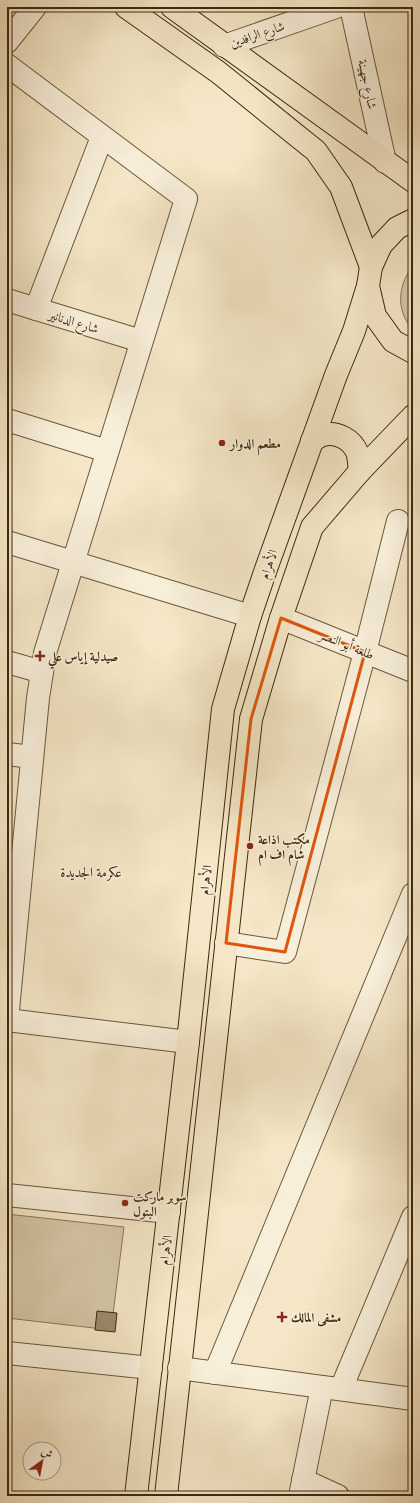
<svg xmlns="http://www.w3.org/2000/svg" width="420" height="1503" viewBox="0 0 420 1503" font-family="'Gentium Book Plus',Amiri,serif">
<rect width="100%" height="100%" fill="#f4e6c6"/>
<filter id="stains"><feTurbulence type="fractalNoise" baseFrequency=".005" numOctaves="4"/><feColorMatrix values="0 0 0 0 .2 0 0 0 0 .09 0 0 0 0 .02 0 0 0 .5 -.17"/></filter>
<radialGradient id="worn" r=".72"><stop offset=".6" stop-color="#630" stop-opacity="0"/><stop offset="1" stop-color="#630" stop-opacity=".3"/></radialGradient>
<g fill="#d5c6a6" stroke="#897759">
<path d="M413,265V330C395,309 398,286 413,265Z"/>
<polygon points="7,1214 124,1227 111,1330 7,1318"/>
</g>
<polygon fill="#9c8b6d" stroke="#3d280c" points="97,1311 117,1313 115,1332 95,1330"/>
<g fill="none" stroke-linecap="round" stroke-linejoin="round">
<defs>
<g id="street">
<polyline points="351,7 385,162"/>
<polyline points="7,42 35,7"/>
<polyline points="224,46 336,7"/>
<polyline points="7,65 186,199 45,653 38,698 7,1020"/>
<polyline points="7,300 141,341"/>
<polyline points="36,309 102,137"/>
<polyline points="7,420 107,451"/>
<polyline points="7,542 250,616"/>
<polyline points="281,618 413,671"/>
<polyline points="7,662 42,672"/>
<polyline points="7,754 32,757"/>
<polyline points="226,943 285,952 365,652 398,521"/>
<polyline points="7,1020 188,1042"/>
<polyline points="7,1195 169,1212"/>
<polyline points="7,1353 151,1368"/>
<polyline points="179,1368 413,1399"/>
<polyline points="215,1373 413,894"/>
<polyline points="341,1389 413,1217"/>
<polyline points="303,1480 338,1496"/>
<polyline points="300,1496 322,1387"/>
</g>
<g id="primary">
<path d="M312,441C315,439 319,436 323,435C337,431 352,440 357,452C359,457 359,465 360,471"/>
<polyline points="136,1496 188,1042 223,709 250,616 266,569 336,375 354,331 368,286"/>
<polyline points="166,1496 251,719 281,618 312,527 360,471 413,416"/>
</g>
<g id="highway">
<polyline points="126,7 218,72 316,151 341,187 371,267"/>
<polyline points="172,7 413,181"/>
<polyline points="413,220 397,228 381,245 371,267 368,286 375,316 393,341 413,352"/>
</g>
</defs>
<use href="#street" stroke="#6b583a" stroke-width="24"/>
<use href="#primary" stroke="#3d280c" stroke-width="24"/>
<use href="#highway" stroke="#3d280c" stroke-width="24"/>
<use href="#street" stroke="#f8efda" stroke-width="22"/>
<use href="#primary" stroke="#f4e6c6" stroke-width="22"/>
<use href="#highway" stroke="#f4e6c6" stroke-width="22"/>
</g>
<path fill="none" stroke="#df570c" stroke-width="3" stroke-linejoin="round" d="M281,618L365,652L285,952L226,943L251,719Z"/>
<g fill="#8f2418" stroke="#f8efda" stroke-width="1.5">
<circle cx="222" cy="443" r="4"/>
<path d="M38 650h4v4h4v4h-4v4h-4v-4h-4v-4h4z"/>
<circle cx="250" cy="846" r="4"/>
<circle cx="125" cy="1203" r="4"/>
<path d="M280 1311h4v4h4v4h-4v4h-4v-4h-4v-4h4z"/>
</g>
<g text-anchor="middle" stroke-width="3" stroke-linejoin="round" paint-order="stroke">
<g font-size="13" fill="#3d280c" stroke="#f8efda">
<text transform="translate(257 34) rotate(-19)" y="5">شارع الرافدين</text>
<text transform="translate(368 84) rotate(78)" y="5">شارع جهينة</text>
<text transform="translate(74 321) rotate(17)" y="5">شارع الدنانير</text>
<text transform="translate(268 564) rotate(-71)" y="5">الأهرام</text>
<text transform="translate(347 644) rotate(22)" y="5">طلعة أبو النصر</text>
<text transform="translate(205 880) rotate(-84)" y="5">الأهرام</text>
<text transform="translate(165 1250) rotate(-83)" y="5">الأهرام</text>
</g>
<g font-size="13" font-weight="bold" fill="#3d280c" stroke="#f8efda" text-anchor="start">
<text x="230" y="448">مطعم الدوار</text>
<text x="48" y="661">صيدلية إياس علي</text>
<text x="258" y="844">مكتب اذاعة<tspan x="258" dy="15">شام اف ام</tspan></text>
<text x="133" y="1201">سوبر ماركت<tspan x="133" dy="15">البتول</tspan></text>
<text x="291" y="1322">مشفى المالك</text>
</g>
<g font-size="14" fill="#3d280c" stroke="#f8efda">
<text x="91" y="877">عكرمة الجديدة</text>
</g>
</g>
<rect width="420" height="1503" fill="none" stroke="#f4e6c6" stroke-width="24"/>
<rect x="8" y="8" width="404" height="1487" fill="none" stroke="#3d280c" stroke-width="2"/>
<rect x="12" y="12" width="396" height="1479" fill="none" stroke="#3d280c"/>
<g transform="translate(42 1461) rotate(32)"><circle r="19" fill="#f8efda" stroke="#ad9f88"/>
<path d="M0-3L7 15L0 10L-7 15Z" fill="#8f2418"/>
<text y="-6" font-size="11" font-weight="bold" text-anchor="middle" fill="#3d280c">ش</text>
</g>
<rect width="100%" height="100%" filter="url(#stains)"/>
<rect width="100%" height="100%" fill="url(#worn)"/>
</svg>
